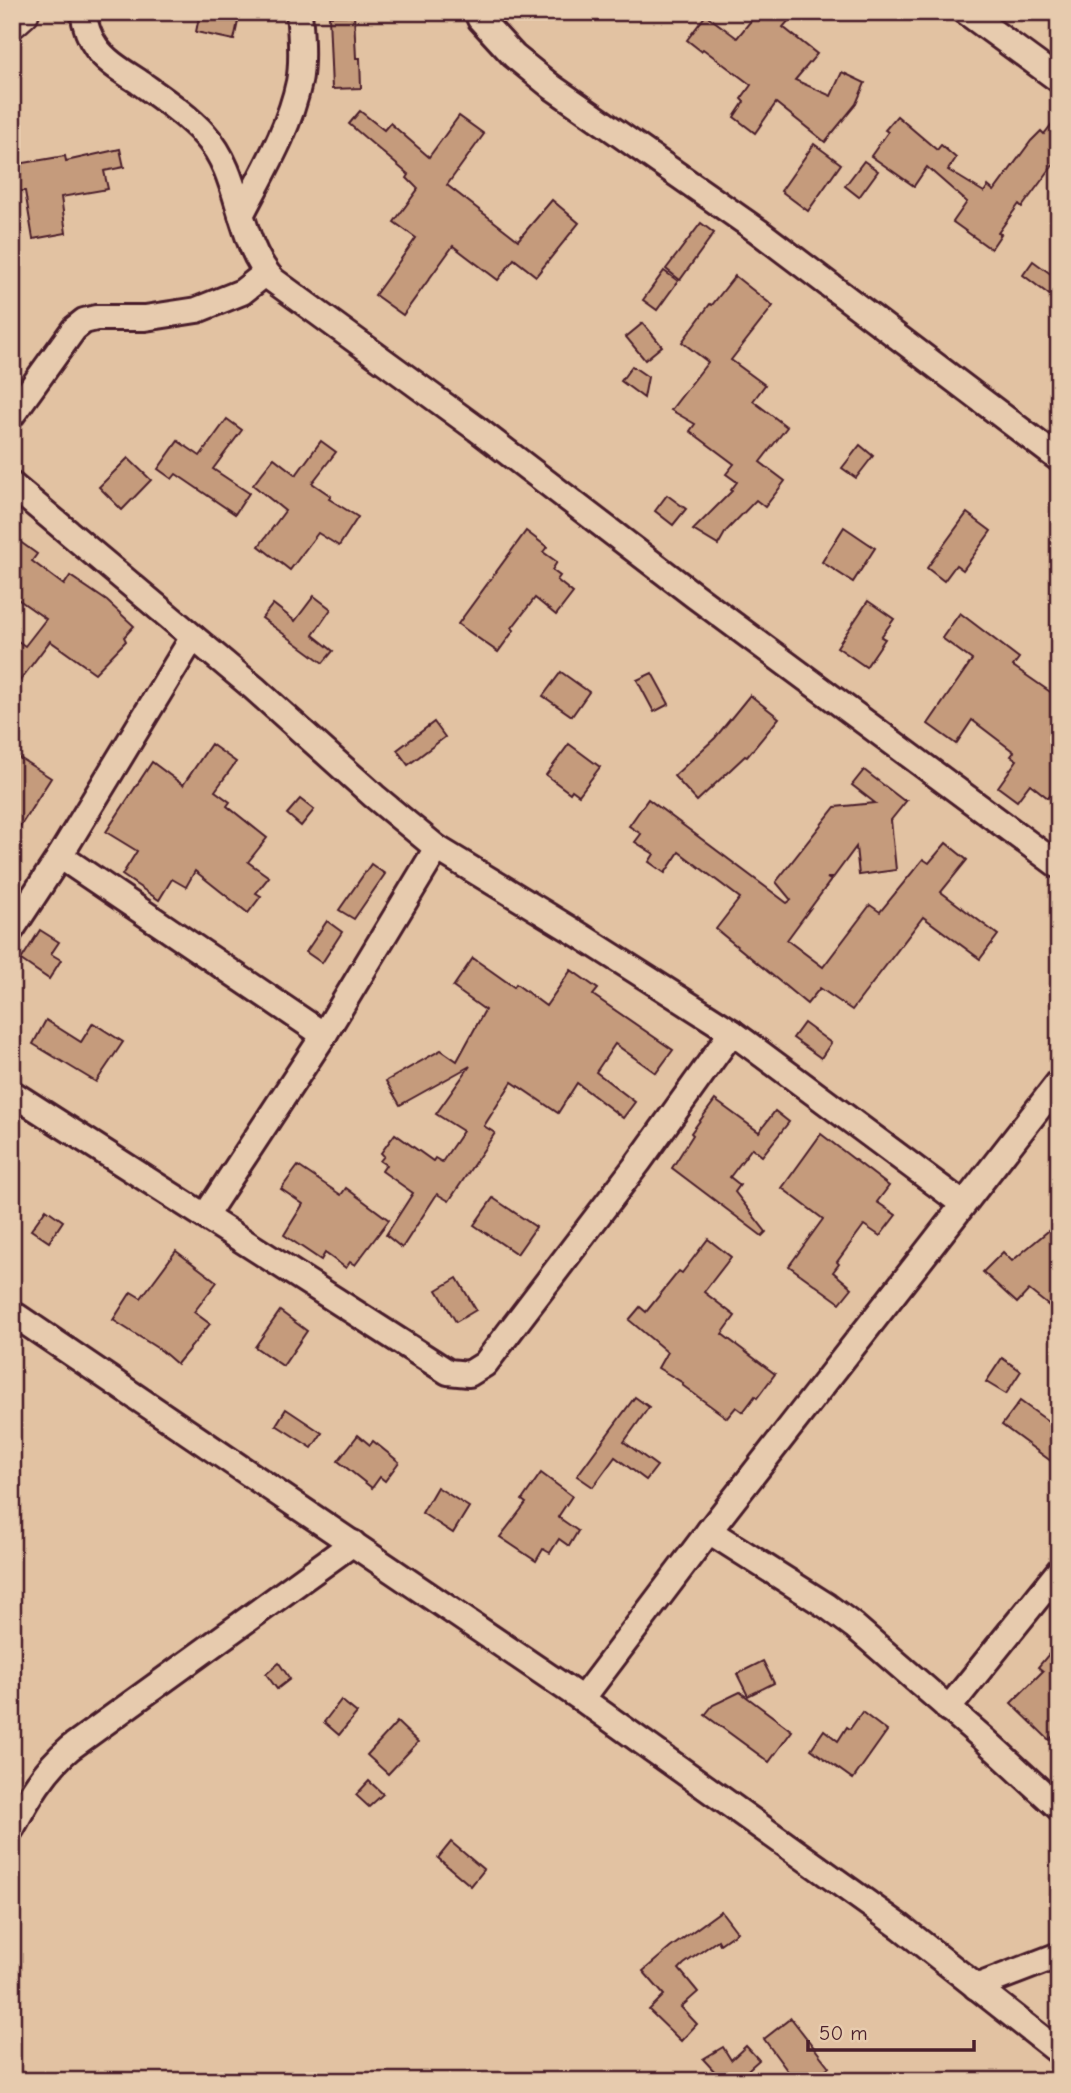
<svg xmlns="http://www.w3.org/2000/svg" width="1071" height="2093" viewBox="0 0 1071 2093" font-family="'Comic Neue',sans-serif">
<rect width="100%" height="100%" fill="#e2c2a2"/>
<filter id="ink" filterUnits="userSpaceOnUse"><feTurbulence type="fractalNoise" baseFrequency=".0143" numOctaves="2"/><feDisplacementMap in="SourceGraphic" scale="14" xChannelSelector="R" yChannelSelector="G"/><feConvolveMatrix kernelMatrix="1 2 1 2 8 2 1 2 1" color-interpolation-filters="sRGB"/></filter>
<g filter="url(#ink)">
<g fill="#c59b7c" stroke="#4a1f2b" stroke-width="2">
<polygon points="200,12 240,12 234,40 196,32"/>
<polygon points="758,12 796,12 783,27 817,54 795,80 831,96 842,72 865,83 856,104 825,142 776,103 755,133 734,117 744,102 741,99 751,85 703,49 701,51 687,40 706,15 737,38"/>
<polygon points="354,15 356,58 360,58 361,88 332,89 329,16"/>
<polygon points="360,111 384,130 390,123 429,157 459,116 484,134 447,185 518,240 552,200 579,223 536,276 514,259 498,280 453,246 403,315 375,295 416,238 394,222 418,189 407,178 409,175 349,124"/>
<polygon points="1059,115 1059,157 1022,207 1019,204 998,233 1001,234 991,249 953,222 967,202 927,167 914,186 871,156 888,132 885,130 897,116 937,150 941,145 956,158 948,170 984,192 988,186 994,191 1031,141 1041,131 1044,134"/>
<polygon points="814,144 841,164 808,211 781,191"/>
<polygon points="120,149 124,167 104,171 108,189 61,197 66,233 33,239 25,191 12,191 12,165 65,156 66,161"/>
<polygon points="864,161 878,171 859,197 845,186"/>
<polygon points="701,223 714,233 680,280 666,269"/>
<polygon points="1033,261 1059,280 1059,302 1023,275"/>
<polygon points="664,271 678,281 657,310 643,300"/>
<polygon points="735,276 773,306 731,360 765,385 753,401 787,427 760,462 785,481 765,507 756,500 726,531 718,545 693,530 732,491 731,490 737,482 726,474 734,464 690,431 695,424 671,410 708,362 682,342 710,304 712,305"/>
<polygon points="643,323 662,346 645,360 626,337"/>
<polygon points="632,366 648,377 644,398 621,381"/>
<polygon points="227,419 242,430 213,469 249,493 235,514 176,474 172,479 158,469 178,441 200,456"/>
<polygon points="321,441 336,452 312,483 331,496 329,499 358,517 339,546 318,533 290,570 259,546 285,511 253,485 274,458 296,475"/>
<polygon points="860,445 873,456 856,478 842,468"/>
<polygon points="128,458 151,480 122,510 99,487"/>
<polygon points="667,495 686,509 673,525 655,511"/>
<polygon points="967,513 991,531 963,570 956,565 944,581 927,568"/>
<polygon points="844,527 875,548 853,582 822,562"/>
<polygon points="526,531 547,547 543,552 557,562 552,570 560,576 557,580 573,593 556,615 535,598 512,628 514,630 498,652 458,624"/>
<polygon points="12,536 37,554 32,561 64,585 70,576 107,601 134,626 124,637 126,641 95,673 50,641 12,691 12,637 25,646 46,619 12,595"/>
<polygon points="314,596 331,609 313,635 333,651 323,663 262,618 273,604 295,621"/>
<polygon points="868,601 894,619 881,637 885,639 866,667 837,647"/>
<polygon points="960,613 1019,658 1013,666 1059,698 1059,784 1048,798 1030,784 1017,801 998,787 1017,760 1011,756 1014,752 972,720 956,744 928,724 972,660 942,638"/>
<polygon points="561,672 589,692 572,716 543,696"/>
<polygon points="652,673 669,704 654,712 637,680"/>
<polygon points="750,695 779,718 747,757 745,756 697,801 674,776 715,738"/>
<polygon points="434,722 445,737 408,765 397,750"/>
<polygon points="211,744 236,762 215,791 230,802 227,806 267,838 248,862 269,877 256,893 261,896 248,913 195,871 186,887 172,879 159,900 122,875 137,851 106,832 152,762 183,785"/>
<polygon points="569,744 600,767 579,795 572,790 570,793 546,775"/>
<polygon points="12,753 51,778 12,839"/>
<polygon points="864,770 903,800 907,800 891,820 896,870 859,875 856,847 833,878 827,878 831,880 787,940 823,967 870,905 880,912 923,859 929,863 946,843 967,860 941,892 998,935 980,959 923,917 852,1010 820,988 807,1004 716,929 740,898 679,852 665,873 649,862 654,854 635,842 641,834 629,826 648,799 787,903 791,900 776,882 835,807 875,803 852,785"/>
<polygon points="300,799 314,810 301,826 287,814"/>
<polygon points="371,864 385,874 354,919 339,910"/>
<polygon points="327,921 342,932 322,963 306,952"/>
<polygon points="40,930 59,942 51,954 61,960 49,979 21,960"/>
<polygon points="473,958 514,987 516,984 546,1006 571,970 598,989 593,995 673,1050 656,1073 615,1044 596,1072 635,1102 623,1118 577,1083 558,1113 512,1082 484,1126 495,1133 449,1201 437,1194 402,1248 386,1235 413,1193 382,1171 386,1165 380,1161 384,1156 381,1153 395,1134 433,1161 435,1158 442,1162 463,1131 436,1114 470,1066 400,1105 386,1081 441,1050 457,1061 485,1010 453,987"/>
<polygon points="46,1020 81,1042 93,1023 123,1042 96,1082 33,1044"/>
<polygon points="804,1023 831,1043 821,1058 793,1038"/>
<polygon points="715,1100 759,1132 775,1111 789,1122 762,1156 752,1148 730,1177 740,1185 735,1192 766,1232 762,1236 672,1168 693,1135 691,1133"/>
<polygon points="821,1134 889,1186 877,1202 896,1215 880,1236 864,1225 837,1262 839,1264 833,1272 852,1288 840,1303 789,1266 823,1219 782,1188"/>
<polygon points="298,1166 341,1195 346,1188 389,1220 355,1265 350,1262 346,1268 325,1253 321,1260 284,1235 303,1204 281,1189"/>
<polygon points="493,1198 536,1227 517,1254 474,1225"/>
<polygon points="46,1209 63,1221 49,1242 31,1230"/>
<polygon points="1059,1222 1059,1314 1029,1290 1017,1303 983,1272 1003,1252 1012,1261"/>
<polygon points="708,1239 731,1257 704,1292 735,1316 722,1334 775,1374 757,1398 755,1396 743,1412 736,1407 727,1418 682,1385 683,1383 658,1368 667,1352 629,1320 640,1307 646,1312 679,1271 682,1273"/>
<polygon points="176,1251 217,1282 194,1312 210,1324 177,1364 162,1351 113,1320 131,1292 141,1298"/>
<polygon points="457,1278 476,1310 456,1322 437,1290"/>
<polygon points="280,1311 307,1331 283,1366 255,1347"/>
<polygon points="1002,1358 1021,1371 1006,1394 986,1382"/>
<polygon points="635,1397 649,1407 624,1442 657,1466 646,1480 615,1457 593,1487 577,1476"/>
<polygon points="1020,1401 1059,1429 1059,1467 1002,1425"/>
<polygon points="286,1409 322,1433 312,1448 276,1425"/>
<polygon points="358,1435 370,1445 373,1441 399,1462 385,1481 380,1477 372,1488 338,1461"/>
<polygon points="541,1473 572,1496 558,1517 578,1531 569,1546 559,1539 550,1553 543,1549 536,1561 500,1537 526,1503 522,1500"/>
<polygon points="437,1487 469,1507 453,1533 422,1513"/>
<polygon points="1059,1642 1059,1731 1049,1740 1011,1703 1043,1671 1038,1667"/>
<polygon points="763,1661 774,1683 748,1696 737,1674"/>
<polygon points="279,1663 290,1679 277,1689 266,1674"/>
<polygon points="740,1692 792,1731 769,1762 705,1715 713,1705"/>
<polygon points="341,1700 357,1713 339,1735 324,1722"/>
<polygon points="862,1712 887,1731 853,1779 811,1749 824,1730 838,1741 847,1727 850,1729"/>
<polygon points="397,1722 418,1742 388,1774 367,1755"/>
<polygon points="369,1781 383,1794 369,1807 356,1795"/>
<polygon points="451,1842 484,1870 471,1886 438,1858"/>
<polygon points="721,1911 737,1932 720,1944 718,1940 684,1964 679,1969 698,1992 681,2007 697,2024 681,2041 649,2010 664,1995 643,1971 670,1948"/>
<polygon points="791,2018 829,2067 811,2081 795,2081 764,2039"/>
<polygon points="746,2046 759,2060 741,2076 743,2081 707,2081 716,2073 703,2059 723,2047 731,2060"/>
</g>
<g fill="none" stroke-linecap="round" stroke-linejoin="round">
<defs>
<g id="street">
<path d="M83,12C85,25 88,36 96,47C107,63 126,73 142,84C163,99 188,116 205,135C242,175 236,240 273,280L477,429L695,596L1059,866"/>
<polyline points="477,12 480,19 514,56 552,87 758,231 1059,459"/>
<polyline points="966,12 1059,80"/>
<path d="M241,215C263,172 289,130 299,82C303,61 301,34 299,12"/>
<polyline points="12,415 74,329 84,321 96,318 145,318 197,310 242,292 266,273"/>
<polyline points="12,485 254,688 374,796 437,848 578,934 732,1032 963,1204"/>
<polyline points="60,856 324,1035"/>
<polyline points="12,929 60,856 193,637"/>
<polyline points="12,1093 448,1372 469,1374 485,1364 638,1163 732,1032"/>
<polyline points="205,1216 324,1035 437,848"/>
<polyline points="12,1313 582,1699 901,1927 1059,2052"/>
<polyline points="709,1531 827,1606 854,1626 984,1739 1059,1808"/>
<polyline points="582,1699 709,1531 1059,1082"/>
<polyline points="948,1709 1059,1571"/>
<path d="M12,1828C28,1798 44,1770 70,1748L353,1543"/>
<polyline points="976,1987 1059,1955"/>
</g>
<polyline id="secondary" points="12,21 22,12"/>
</defs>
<use href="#street" stroke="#4a1f2b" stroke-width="30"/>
<use href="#secondary" stroke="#4a1f2b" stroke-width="38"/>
<use href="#street" stroke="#e7cbae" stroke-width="24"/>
<use href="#secondary" stroke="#e7cbae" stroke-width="33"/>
</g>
</g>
<rect width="1071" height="2093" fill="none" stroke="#e7cbae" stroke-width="42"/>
<rect x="21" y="21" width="1029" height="2051" fill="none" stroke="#4a1f2b" stroke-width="2.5" filter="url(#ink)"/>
<path d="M808 2040v10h166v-10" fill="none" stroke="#4a1f2b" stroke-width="3.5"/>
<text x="819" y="2040" font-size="21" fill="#4a1f2b" stroke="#e7cbae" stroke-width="5" paint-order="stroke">50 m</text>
</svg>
